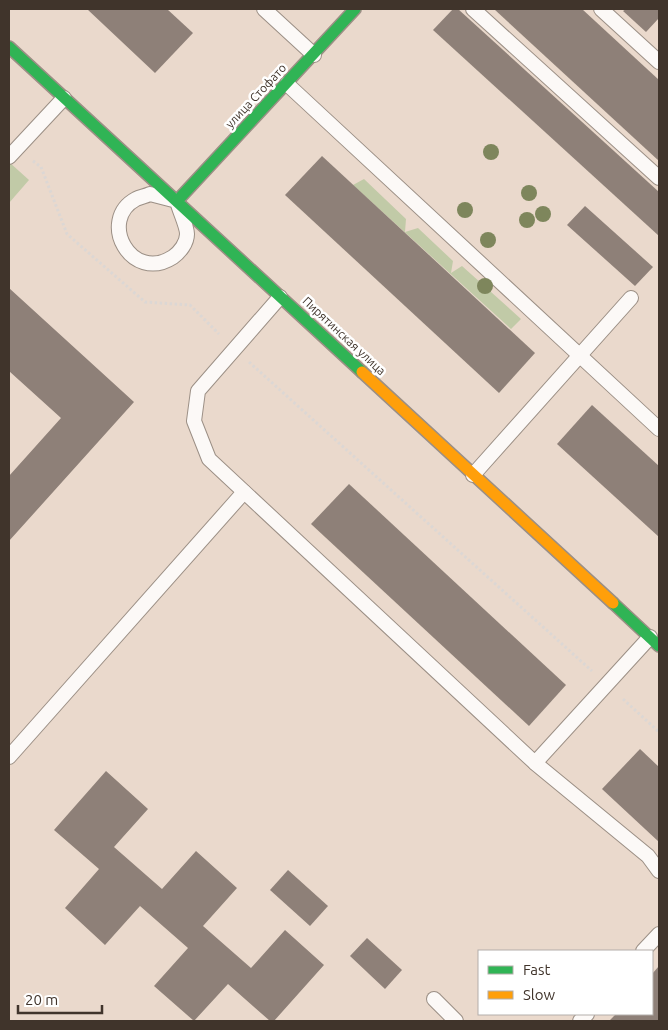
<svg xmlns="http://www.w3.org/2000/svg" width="668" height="1030" viewBox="0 0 668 1030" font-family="Ubuntu,sans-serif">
<rect width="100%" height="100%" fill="#ead9cc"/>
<g fill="#c1caa7">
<polygon points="9,162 29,180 9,203"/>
<polygon points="364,179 406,219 405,232 418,228 453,261 451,273 462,266 521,319 511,329 353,185"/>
</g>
<g fill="#8e8078">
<polygon points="87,9 167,9 193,33 155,73"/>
<polygon points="453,9 458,9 659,192 659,236 433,30"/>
<polygon points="494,9 582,9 659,80 659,161"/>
<polygon points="626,9 659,9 659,18 646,32 623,11"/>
<polygon points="322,156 535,353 499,393 285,195"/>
<polygon points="585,206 653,267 635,286 567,225"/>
<polygon points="9,288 134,402 9,541 9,476 61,418 9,371"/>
<polygon points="592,405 659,466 659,537 557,444"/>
<polygon points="349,484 566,685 529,726 311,524"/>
<polygon points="640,749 659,767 659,842 602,789"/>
<polygon points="106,771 148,809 114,847 162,889 196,851 237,888 203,926 251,968 285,930 324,965 274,1021 270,1021 228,984 194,1021 154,986 188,948 140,906 105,945 65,908 99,869 54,830"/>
<polygon points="288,870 328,906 310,926 270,890"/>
<polygon points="367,938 402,970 385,989 350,956"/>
<polygon points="659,966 659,1021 609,1021 616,1014 652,1014 652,974"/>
</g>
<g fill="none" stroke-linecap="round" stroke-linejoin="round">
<defs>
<g id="lane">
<polyline points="264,9 314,55"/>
<polyline points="473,9 659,178"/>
<polyline points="601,9 659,62"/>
<polyline points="287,84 659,429"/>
<polyline points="9,157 64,98"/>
<path d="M150,194L177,201C179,210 187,226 187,234C187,243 180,252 173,257C131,284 97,220 136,199C140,197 146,196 150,194Z"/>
<polyline points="280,297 198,391 194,421 209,459 535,763 650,637"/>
<polyline points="473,475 631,298"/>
<polyline points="9,757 244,492"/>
<polyline points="535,763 648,856 659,871"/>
<polyline points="643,951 659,934"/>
<polyline points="434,999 456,1021"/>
<polyline points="580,1021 587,1014"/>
</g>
<g id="fast">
<polyline points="9,47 362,372"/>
<polyline points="177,201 355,9"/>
<polyline points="613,603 659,646"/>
</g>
<polyline id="slow" points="362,372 613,603"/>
</defs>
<use href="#lane" stroke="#9b8f85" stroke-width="16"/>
<use href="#fast" stroke="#9b8f85" stroke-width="14"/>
<use href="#slow" stroke="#9b8f85" stroke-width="14"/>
<g stroke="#dcd7d4" stroke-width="3" stroke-dasharray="2.5 2.5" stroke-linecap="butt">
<polyline points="33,161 41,167 67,234 145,302 190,305 219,334"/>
<polyline points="249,362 592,671"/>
<polyline points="623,699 659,732"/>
</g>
<use href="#lane" stroke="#fcf9f7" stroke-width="14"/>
<use href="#fast" stroke="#30b455" stroke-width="11"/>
<use href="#slow" stroke="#ff9f0a" stroke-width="11"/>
</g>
<g fill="#7e865c">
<circle cx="491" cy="152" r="8"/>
<circle cx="529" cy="193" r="8"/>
<circle cx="465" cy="210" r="8"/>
<circle cx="543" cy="214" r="8"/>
<circle cx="527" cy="220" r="8"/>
<circle cx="488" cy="240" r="8"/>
<circle cx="485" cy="286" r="8"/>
</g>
<g text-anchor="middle" stroke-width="5" stroke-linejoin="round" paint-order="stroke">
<g font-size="12" fill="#40342b" stroke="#fff">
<text transform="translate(256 96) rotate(-47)" y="4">улица Стофато</text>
<text transform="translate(344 336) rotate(43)" y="4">Пирятинская улица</text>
</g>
</g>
<rect width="668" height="1030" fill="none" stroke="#40342b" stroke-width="20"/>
<rect x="478" y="950" width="175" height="65" fill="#ffffff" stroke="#b3aeaa"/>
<rect x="488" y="966" width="25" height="8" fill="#30b455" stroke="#b3aeaa"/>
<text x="523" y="975" font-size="15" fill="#40342b">Fast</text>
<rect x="488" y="991" width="25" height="8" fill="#ff9f0a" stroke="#b3aeaa"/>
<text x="523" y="1000" font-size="15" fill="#40342b">Slow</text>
<path d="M18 1005v8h84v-8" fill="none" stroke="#40342b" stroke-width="2.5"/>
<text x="25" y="1005" font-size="15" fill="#40342b" stroke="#ffffff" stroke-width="4" paint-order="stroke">20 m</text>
</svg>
